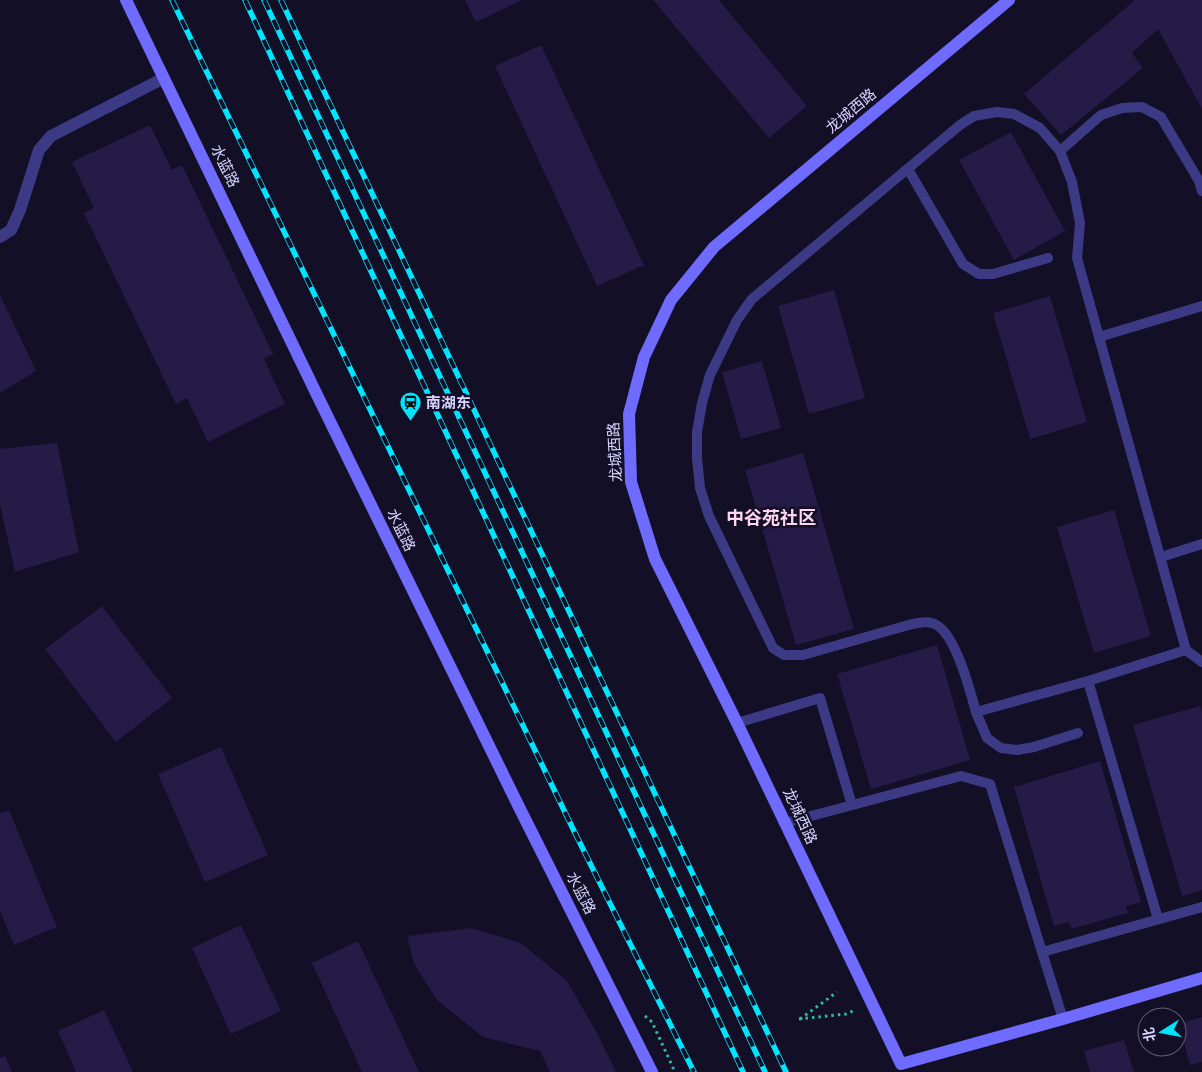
<svg xmlns="http://www.w3.org/2000/svg" width="1202" height="1072" viewBox="0 0 1202 1072" font-family="Overpass,'Noto Sans SC',sans-serif">
<rect width="100%" height="100%" fill="#130f26"/>
<g fill="#241b47">
<polygon points="465,0 522,0 476,22"/>
<polygon points="653,0 719,0 807,106 769,138"/>
<polygon points="1135,0 1202,0 1202,109 1158,29 1132,53 1143,68 1061,135 1024,94"/>
<polygon points="541,45 644,265 597,286 495,66"/>
<polygon points="150,125 172,170 182,165 273,354 264,359 285,404 208,442 187,398 176,404 84,213 94,208 72,162"/>
<polygon points="1011,132 1065,231 1014,260 959,160"/>
<polygon points="834,290 865,398 809,414 778,306"/>
<polygon points="0,295 36,371 0,393"/>
<polygon points="1050,296 1087,422 1030,439 993,313"/>
<polygon points="762,361 781,428 741,439 722,372"/>
<polygon points="57,443 79,552 15,572 0,504 0,449"/>
<polygon points="803,453 854,629 796,645 745,470"/>
<polygon points="1114,510 1151,636 1094,653 1057,527"/>
<polygon points="102,606 172,698 116,742 45,649"/>
<polygon points="937,645 970,760 871,789 837,674"/>
<polygon points="1200,706 1202,712 1202,890 1182,896 1133,725"/>
<polygon points="221,747 268,855 205,882 158,774"/>
<polygon points="1100,761 1141,902 1126,906 1128,913 1071,929 1069,922 1054,926 1014,787"/>
<polygon points="9,810 57,927 14,945 0,911 0,813"/>
<polygon points="241,925 281,1011 231,1034 192,948"/>
<polygon points="472,928 521,943 567,981 597,1033 616,1072 550,1072 540,1051 483,1037 437,1000 414,964 407,936"/>
<polygon points="358,941 419,1072 362,1072 312,963"/>
<polygon points="104,1010 133,1072 76,1072 58,1031"/>
<polygon points="1202,1017 1202,1062 1190,1065 1179,1024"/>
<polygon points="1124,1040 1134,1072 1090,1072 1084,1051"/>
<polygon points="5,1056 12,1072 0,1072 0,1058"/>
</g>
<g fill="none" stroke-linecap="round" stroke-linejoin="round">
<g stroke="#2fb8b0" stroke-width="3" stroke-dasharray="2.5 4" stroke-linecap="butt">
<polyline points="645,1016 652,1022 675,1072"/>
<polyline points="799,1019 846,1014 855,1010"/>
<polyline points="800,1019 837,992"/>
</g>
<g stroke="#3d3a85" stroke-width="10">
<polyline points="1060,151 1101,115 1122,108 1142,107 1161,117 1199,181 1202,191"/>
<polyline points="908,169 963,264 979,274 993,274 1048,258"/>
<polyline points="1099,337 1202,306"/>
<polyline points="1161,557 1202,544"/>
<polyline points="1186,650 1202,662"/>
<path d="M1088,681L976,712C970,691 955,629 932,623C925,621 912,624 905,626L803,655H784L773,648L709,516L700,488L697,458V432L702,403L710,375L737,320L752,299L960,125L974,116L997,112L1014,114L1040,128L1060,151L1072,182L1080,223L1077,258L1186,650L1088,681L1158,919"/>
<polyline points="976,712 987,738 1001,748 1017,750 1034,747 1078,733"/>
<polyline points="737,723 820,698 852,805"/>
<polyline points="785,823 961,776 990,784 1042,952"/>
<polyline points="1063,1019 1042,952 1202,907"/>
</g>
<polyline stroke="#3d3a85" stroke-width="12" points="0,237 11,230 20,210 39,150 51,136 164,78"/>
<g stroke="#6f6bff" stroke-width="12">
<polyline points="126,0 319,399 519,807 652,1072"/>
<polyline points="1009,0 714,247 671,300 644,357 629,414 631,482 655,559 737,723 901,1064 1063,1019 1202,978"/>
</g>
<defs>
<g id="rail">
<polyline points="172,0 575,833 694,1072"/>
<polyline points="245,0 743,1072"/>
<polyline points="264,0 765,1072"/>
<polyline points="281,0 786,1072"/>
</g>
</defs>
<use href="#rail" stroke="#00e5ff" stroke-width="5.5"/>
<use href="#rail" stroke="#130f26" stroke-width="4" stroke-dasharray="11" stroke-linecap="butt"/>
</g>
<defs>
<symbol id="station-pin" viewBox="-11 -11 22 30"><path d="M0 17L-7.5 6A9.5 9.5 0 1 1 7.5 6Z" fill="#00e5ff" stroke="#130f26"/><path d="M-3-6H3Q5-6 5-4V2Q5 4 3 4L4.5 6H3L1.5 4h-3L-3 6H-4.5L-3 4Q-5 4-5 2V-4Q-5-6-3-6ZM-3.5-4v3h7v-3ZM-3.5 1v1.5H-2V1ZM2 1v1.5H3.5V1Z" fill="#111"/></symbol>
</defs>
<g fill-rule="evenodd">
<use href="#station-pin" x="398" y="390" width="25" height="34"/>
</g>
<g text-anchor="middle" stroke-width="5" stroke-linejoin="round" paint-order="stroke">
<g font-size="15" fill="#d9d4ff" stroke="#130f26">
<text transform="translate(851 111) rotate(-40)" y="5">龙城西路</text>
<text transform="translate(225 166) rotate(64)" y="5">水蓝路</text>
<text transform="translate(615 452) rotate(-93)" y="5">龙城西路</text>
<text transform="translate(401 530) rotate(64)" y="5">水蓝路</text>
<text transform="translate(800 816) rotate(65)" y="5">龙城西路</text>
<text transform="translate(581 893) rotate(63)" y="5">水蓝路</text>
</g>
<g font-size="15" font-weight="bold" fill="#d9d4ff" stroke="#130f26" text-anchor="start">
<text x="426" y="408">南湖东</text>
</g>
<g font-size="18" font-weight="bold" fill="#ffd6f0" stroke="#130f26">
<text x="771" y="524">中谷苑社区</text>
</g>
</g>
<g transform="translate(1162 1032) rotate(259)"><circle r="24" fill="#130f26" stroke="#625e7d"/>
<path d="M0-4L9 19L0 12L-9 19Z" fill="#00e5ff"/>
<text y="-8" font-size="14" font-weight="bold" text-anchor="middle" fill="#d9d4ff">北</text>
</g>
</svg>
